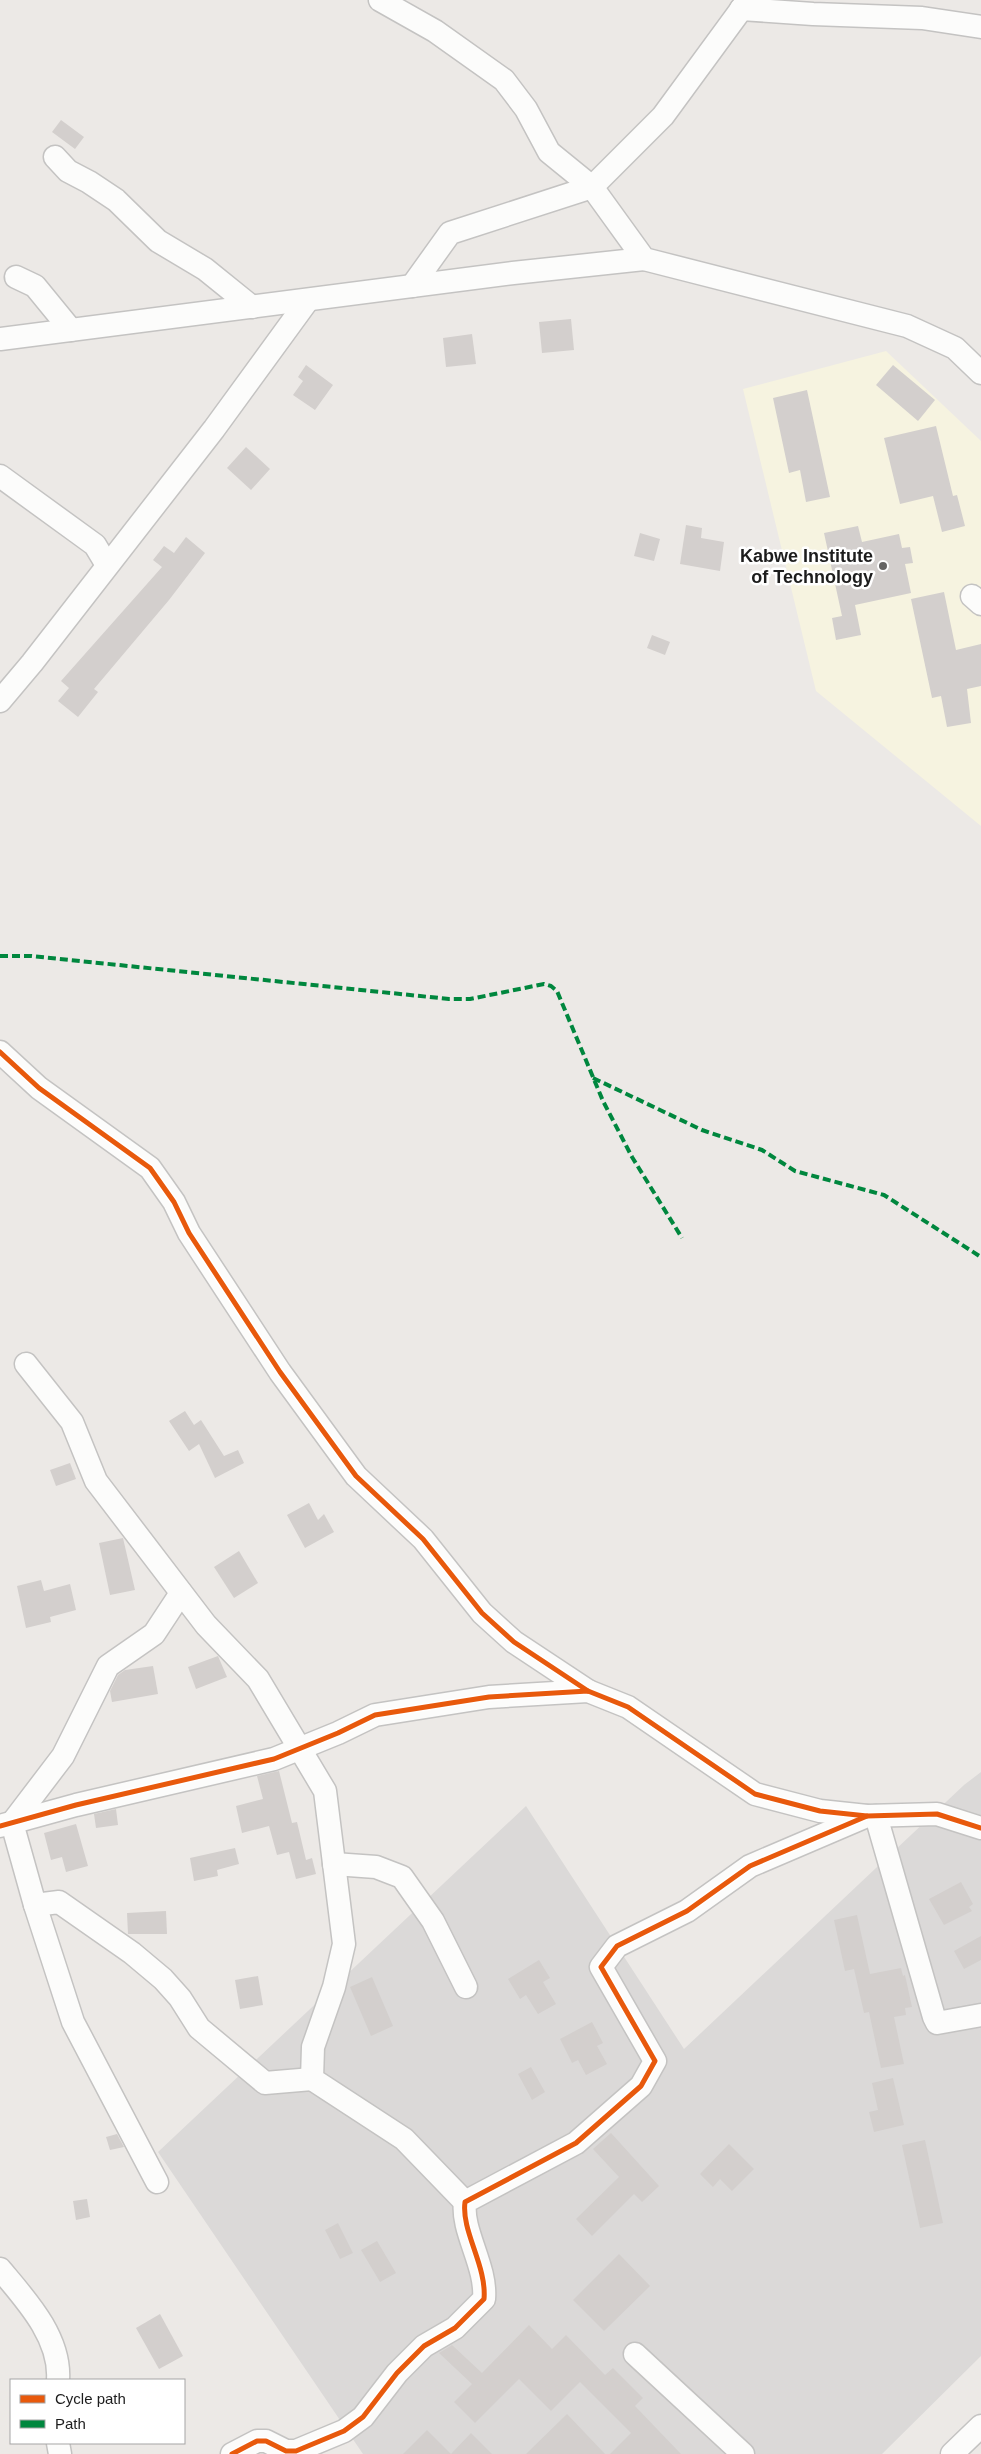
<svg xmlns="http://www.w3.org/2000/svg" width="981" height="2454" viewBox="0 0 981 2454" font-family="Helvetica,sans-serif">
<rect width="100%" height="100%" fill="#ece9e6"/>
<polygon fill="#dbd9d8" points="981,1772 981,2356 882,2454 363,2454 158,2152 526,1806 684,2049 964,1785"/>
<polygon fill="#f6f3e0" points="886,351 981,441 981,826 816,691 743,389"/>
<g fill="#d3cfcd">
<polygon points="61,120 84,137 75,149 52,132"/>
<polygon points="571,319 574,350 542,353 539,322"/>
<polygon points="472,334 476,364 446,367 443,338"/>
<polygon points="306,365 333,385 315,410 293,395 303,381 298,377"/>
<polygon points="893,365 935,400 918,421 876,385"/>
<polygon points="807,390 830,497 806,502 800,470 789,473 773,398"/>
<polygon points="936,426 953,496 957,495 965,526 942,532 933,496 900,504 884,438"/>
<polygon points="246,447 270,469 251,490 227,468"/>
<polygon points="686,525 702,528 701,538 724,542 720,571 680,564"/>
<polygon points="858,526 862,542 899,534 902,548 910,547 913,563 905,564 911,593 855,605 861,635 836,640 832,618 842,616 824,533"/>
<polygon points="640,533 660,539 654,561 634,556"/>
<polygon points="186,537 205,553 169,600 94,689 98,692 78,717 58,701 69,688 61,681 162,567 153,560 164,546 174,553"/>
<polygon points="944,592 956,650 981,644 981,686 967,689 971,723 947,727 941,696 932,698 911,599"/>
<polygon points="652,635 670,642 665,655 647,648"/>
<polygon points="185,1411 194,1425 201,1420 224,1456 238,1450 244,1463 215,1478 199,1444 189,1451 169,1421"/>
<polygon points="70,1463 76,1479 56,1486 50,1470"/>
<polygon points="309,1503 318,1520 324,1514 334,1532 305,1548 287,1515"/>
<polygon points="123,1538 135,1590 110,1595 99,1543"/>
<polygon points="239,1551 258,1583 234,1598 214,1567"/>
<polygon points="41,1580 44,1591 70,1584 76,1610 50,1617 51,1622 26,1628 17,1586"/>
<polygon points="218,1656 227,1677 196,1689 188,1667"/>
<polygon points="153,1666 158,1694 112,1702 110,1691 118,1675 125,1670"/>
<polygon points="279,1771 292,1823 297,1822 306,1860 312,1858 316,1874 296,1879 289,1852 277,1855 269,1826 242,1833 236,1806 263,1799 257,1776"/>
<polygon points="116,1809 118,1825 96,1828 94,1814"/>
<polygon points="76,1824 88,1866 66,1872 62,1857 51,1860 44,1833"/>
<polygon points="235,1848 239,1864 217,1870 218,1876 194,1881 190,1858"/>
<polygon points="961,1882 973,1904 969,1907 972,1911 944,1925 929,1899"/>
<polygon points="166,1911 167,1934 128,1934 127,1913"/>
<polygon points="857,1915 870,1974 901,1968 903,1976 905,1975 912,2007 905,2008 906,2015 894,2017 904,2064 881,2068 869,2012 864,2013 854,1969 845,1971 834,1920"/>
<polygon points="981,1936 981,1960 964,1969 954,1951"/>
<polygon points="539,1960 550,1978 543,1982 556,2004 538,2014 526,1995 520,1999 508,1979"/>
<polygon points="258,1976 263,2005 240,2009 235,1980"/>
<polygon points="372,1977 393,2026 371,2036 350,1987"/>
<polygon points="592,2022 603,2043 597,2046 607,2064 586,2075 578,2060 572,2063 560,2039"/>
<polygon points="531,2067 545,2092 532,2100 518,2074"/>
<polygon points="893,2078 904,2125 874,2132 869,2112 878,2110 872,2083"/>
<polygon points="611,2133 659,2186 642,2202 634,2194 592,2236 576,2219 619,2177 593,2149"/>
<polygon points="117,2134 124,2147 110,2150 106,2137"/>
<polygon points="925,2140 943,2223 920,2228 902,2145"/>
<polygon points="729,2144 754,2169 732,2191 720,2179 713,2187 700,2174"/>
<polygon points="87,2199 90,2217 76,2220 73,2201"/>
<polygon points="338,2223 353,2253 340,2259 325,2230"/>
<polygon points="377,2241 396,2273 380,2282 361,2250"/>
<polygon points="619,2254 650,2286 604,2331 573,2300"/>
<polygon points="160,2314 183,2356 159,2369 136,2328"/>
<polygon points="529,2325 552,2349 566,2335 605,2375 613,2368 643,2398 635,2406 681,2454 610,2454 631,2433 580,2382 551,2411 519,2379 475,2423 454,2402 472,2384 439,2353 452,2345 482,2373"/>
<polygon points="567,2414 605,2454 526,2454"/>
<polygon points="427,2430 451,2454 471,2433 492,2454 403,2454"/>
</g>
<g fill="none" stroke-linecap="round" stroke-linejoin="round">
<defs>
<g id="minor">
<polyline points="380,0 435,31 504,80 526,109 549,152 592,187 644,259 907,326 955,348 981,373"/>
<polyline points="741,9 813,14 922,18 981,27"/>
<polyline points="55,157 68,171 89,182 116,200 158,241 205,269 252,307"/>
<polyline points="16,277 35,286 71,330"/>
<polyline points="412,286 450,233 592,187 663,116 748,0"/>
<polyline points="0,339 513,273 644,259"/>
<polyline points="0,476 95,545 107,565"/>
<polyline points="972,596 981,604"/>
<polyline points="0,701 32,663 214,429 308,300"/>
<polyline points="0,1052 39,1088 150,1168 174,1202 189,1233 280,1372 356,1476 423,1539 482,1613 514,1642 588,1691"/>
<polyline points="26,1364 72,1422 96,1481 206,1625 258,1679 325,1791 344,1944 334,1987 313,2047 312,2079 404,2139 465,2202"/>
<polyline points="876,1816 934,2017 937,2023 981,2015"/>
<polyline points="0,1826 76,1805 274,1759 338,1733 375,1715 489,1697 588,1691 628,1707 755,1794 820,1811 867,1816 937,1814 981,1828"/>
<polyline points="334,1864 376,1867 402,1877 433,1921 466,1987"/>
<polyline points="35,1905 59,1902 132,1953 163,1979 180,1998 199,2028 265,2083 312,2079"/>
<polyline points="157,2182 73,2022 35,1905 12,1823 63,1756 108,1666 154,1634 181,1593"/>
<path d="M0,2269C25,2299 61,2337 58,2380"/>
<polyline points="635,2354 743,2454"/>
<polyline points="58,2443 60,2454"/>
<path d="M232,2454L257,2441H266L286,2451H296L344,2431L363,2417L397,2373L424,2346L455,2328L484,2299C487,2266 461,2231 465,2202L576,2143L641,2086L655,2061L601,1967L617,1946L687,1911L750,1866L867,1816"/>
<polyline points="952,2454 981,2426"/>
</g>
</defs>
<use href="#minor" stroke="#c4c3c2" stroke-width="25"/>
<use href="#minor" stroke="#fcfcfb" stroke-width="22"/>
<g stroke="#00873e" stroke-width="4" stroke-dasharray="8 4" stroke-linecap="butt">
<polyline points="0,956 31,956 449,999 470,999 544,984 551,986 557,991 603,1101 632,1157 682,1238"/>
<polyline points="593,1078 702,1130 762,1150 795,1171 884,1195 981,1257"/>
</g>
<defs>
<g id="cycleway">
<polyline points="0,1052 39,1088 150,1168 174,1202 189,1233 280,1372 356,1476 423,1539 482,1613 514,1642 588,1691"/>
<polyline points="0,1826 76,1805 274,1759 338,1733 375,1715 489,1697 588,1691 628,1707 755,1794 820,1811 867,1816 937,1814 981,1828"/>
<path d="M232,2454L257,2441H266L286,2451H296L344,2431L363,2417L397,2373L424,2346L455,2328L484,2299C487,2266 461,2231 465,2202L576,2143L641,2086L655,2061L601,1967L617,1946L687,1911L750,1866L867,1816"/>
</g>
</defs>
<use href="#cycleway" stroke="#fff" stroke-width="8"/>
<use href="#cycleway" stroke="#e8590c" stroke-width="5"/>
</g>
<circle fill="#656463" stroke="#fff" stroke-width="2" cx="883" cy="566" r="5"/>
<g text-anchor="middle" stroke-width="5" stroke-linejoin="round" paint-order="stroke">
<g font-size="18" font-weight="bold" fill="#1d1d1d" stroke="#fff" text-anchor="end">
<text x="873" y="562">Kabwe Institute<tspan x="873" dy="21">of Technology</tspan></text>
</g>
</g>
<rect x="10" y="2379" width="175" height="65" fill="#ffffff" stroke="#a5a5a5"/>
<rect x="20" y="2395" width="25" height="8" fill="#e8590c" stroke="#a5a5a5"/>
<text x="55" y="2404" font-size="15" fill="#1d1d1d">Cycle path</text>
<rect x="20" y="2420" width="25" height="8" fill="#00873e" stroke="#a5a5a5"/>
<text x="55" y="2429" font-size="15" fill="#1d1d1d">Path</text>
</svg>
